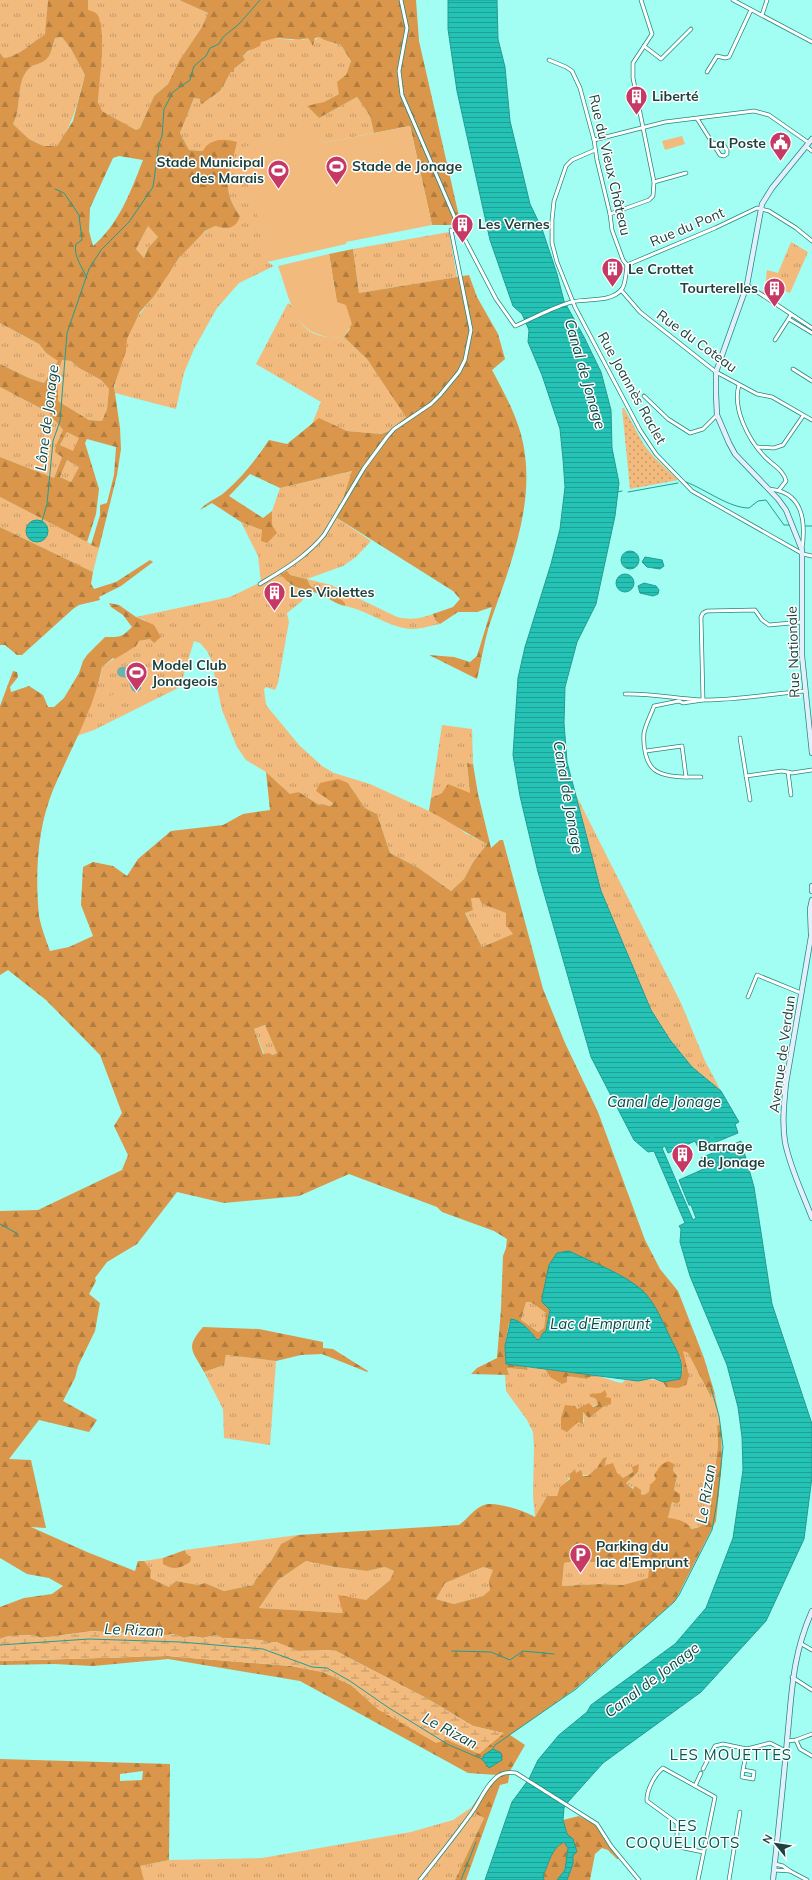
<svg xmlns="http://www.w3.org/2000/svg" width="812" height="1880" viewBox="0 0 812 1880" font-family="Mulish,sans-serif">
<defs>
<pattern id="grass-tufts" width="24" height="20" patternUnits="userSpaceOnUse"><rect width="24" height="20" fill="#f3ba7e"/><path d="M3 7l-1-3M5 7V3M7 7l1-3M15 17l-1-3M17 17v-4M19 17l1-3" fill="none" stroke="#c49969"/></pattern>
<pattern id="forest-firs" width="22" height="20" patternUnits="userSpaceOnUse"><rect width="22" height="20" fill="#da964a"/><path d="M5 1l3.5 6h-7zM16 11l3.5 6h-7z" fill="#b07c3f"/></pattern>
<pattern id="wetland-marsh" width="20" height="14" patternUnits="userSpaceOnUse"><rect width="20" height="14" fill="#f3ba7e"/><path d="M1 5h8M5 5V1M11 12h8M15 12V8" fill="none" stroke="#c49969"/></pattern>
<pattern id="park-dots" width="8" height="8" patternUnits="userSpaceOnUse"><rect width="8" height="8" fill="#f3ba7e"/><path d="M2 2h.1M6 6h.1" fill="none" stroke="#c49969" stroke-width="1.8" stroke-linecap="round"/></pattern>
<pattern id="water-rules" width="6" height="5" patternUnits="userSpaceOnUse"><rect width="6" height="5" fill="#24c3b6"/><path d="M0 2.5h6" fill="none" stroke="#1fa095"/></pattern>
</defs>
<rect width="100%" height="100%" fill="#a2fdf2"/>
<g fill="url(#grass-tufts)" fill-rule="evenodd">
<path d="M0,0H48L46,35C31,42 21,56 4,58L0,53Z"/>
<polygon points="88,0 179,0 208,13 202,27 179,61 168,84 154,96 140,128 136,130 102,111 99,107 87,8"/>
<path d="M320,36L324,40L341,45L351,61L339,94L324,102L308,107L319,118L357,97L370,116L374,133L323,143L319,129L267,262L274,266L239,283L217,308L194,349L184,373L176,409L115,393C113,382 119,371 122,361C125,353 125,344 127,337C133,321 144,309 153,296C172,271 186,240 215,226L222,228L240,216C225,193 225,183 233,158L203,151L189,150L180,133L194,98L200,99L202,104L220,91L231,72L245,60L243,56L260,42L275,38L292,40L298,38L303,40L308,38L311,43Z"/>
<path d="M62,37L71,49L85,75C77,103 74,123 57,146H44L37,143L29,139L13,124C23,105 14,79 32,66C49,61 51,55 55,38Z"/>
<polygon points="148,226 158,237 148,248 144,258 136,249"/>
<polygon points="449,232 457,277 359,293 353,249"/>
<polygon points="791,242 808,252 790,293 779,289 772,301 762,293 765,287 767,270 778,273"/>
<path d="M288,303C295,307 296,315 300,321C310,337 327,338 344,337L367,359L407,417L389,431L381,434L347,431L319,419L312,424L321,402L256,364Z"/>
<polygon points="0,323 39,344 46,353 59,361 44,383 29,378 0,364"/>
<polygon points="62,360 71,361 79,368 101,380 109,389 107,409 102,421 89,420 58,401 58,374"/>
<path d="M0,387L42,409L48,411C51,418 58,423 63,430L56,445L62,457L54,478L0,457Z"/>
<polygon points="67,432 80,438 73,452 60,445"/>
<polygon points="67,460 79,467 71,482 60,477"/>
<path d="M353,471L337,518L371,541L356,557L343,566L307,579L331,585L397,617C410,620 420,619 433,614L435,620L440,624C432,625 422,629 413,629C391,629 367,610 345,606V603L331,597L323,589L311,587L307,579L290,575L288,583L300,590L309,591L302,601L287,613L289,622L278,683L275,690L266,687L264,689L266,705L299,745L322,766L334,773L370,784L429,811L449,820L465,833L487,844L473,862L464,879L451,891L417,867L390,853L377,814L365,808L348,783L330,806L322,804L319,805L299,792L291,795L266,772L246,760L237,747L222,710L211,659L207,651L200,643L194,641L180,687L94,730L77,736L100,678L102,667L139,641L150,639L145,620L136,617L230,597L261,582L258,556L241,522L262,530L272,525V511L280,488Z"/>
<polygon points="0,497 99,548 93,572 0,527"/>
<polygon points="442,725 472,729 473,764 467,763 470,793 442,793 431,798"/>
<polygon points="575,793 681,1003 705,1061 721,1091 692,1067 670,1040 651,1010 601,891"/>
<polygon points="471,898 479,898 482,904 506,913 513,934 482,947 465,912 473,910"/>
<polygon points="266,1025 277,1053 273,1055 269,1053 264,1054 254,1029"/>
<polygon points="526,1302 531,1302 546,1313 544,1328 538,1332 521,1320"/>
<path d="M683,1350L688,1353L710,1395L715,1394L721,1426H717L718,1445L709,1520L704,1525L691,1529L668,1518L672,1502L677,1504L680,1501V1494L674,1490L677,1476C664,1478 651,1477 649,1493L644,1495L626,1483L638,1472H633L623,1478L604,1466L606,1457L603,1458L597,1469L594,1470L588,1476L576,1473L575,1470C570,1480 561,1484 557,1496H547L535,1517L533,1496L534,1448L533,1432L527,1420L506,1391L505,1375H509L507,1368L528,1370L527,1367L545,1369L550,1377L567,1376L587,1379L593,1375C604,1377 611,1381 622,1383L625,1380C638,1381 650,1377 663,1382L666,1387ZM601,1393L611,1404L603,1407L589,1417L583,1412L584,1422H578L577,1409L598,1405L596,1399L593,1398Z"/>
<polygon points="226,1355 276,1361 270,1445 224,1438 223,1409 204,1372 224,1365"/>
<polygon points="298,1535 281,1544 271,1561 256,1579 253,1585 224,1591 205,1583 198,1585 176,1581 169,1587 150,1578 144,1561 163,1558 163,1564 187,1555 185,1550"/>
<polygon points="306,1561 335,1567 367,1571 385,1567 394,1571 390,1580 366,1600 343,1613 259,1608 278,1580"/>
<polygon points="575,1561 629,1564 649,1569 649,1578 623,1585 599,1584 562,1586 564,1563"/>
<polygon points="483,1567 493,1570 490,1590 483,1596 454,1604 436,1599 444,1583"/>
<polygon points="472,1807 476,1814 484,1818 455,1880 144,1880 139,1866 169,1860 262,1858 411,1832 453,1820"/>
</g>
<g fill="url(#forest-firs)" fill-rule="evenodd">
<path d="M48,0H88V10C93,11 98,13 99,18C106,39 99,80 98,102L102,111L136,130L140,128L154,96L168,84L179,61L202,27L208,13L179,0H416L419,41L461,225H432L410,126L374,133L370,116L357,97L319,118L307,106L324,102L339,94L337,82L346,75L351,61L341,45L324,40L320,37L315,38L313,46L308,38C299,41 286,38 276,38C271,39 266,41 261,42L260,46L248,51L243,56L245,60L234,69V72H231L220,91L202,104L200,103V99L194,98L180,133L189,150L203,151C209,138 226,138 237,142C230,174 219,186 240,216C236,229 227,230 215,226L205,231L179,258L154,296L140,312L127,339L126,351L114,386L120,428L121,449L117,475L99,548L91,545L100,515V505L107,503L114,475L116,447L87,439L85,443L99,489L96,514L87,542L0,497V457L54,478L62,457L55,452L56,445L63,430C58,423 51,418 48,411L42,409L0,387V364L29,378L44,383L58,361L46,353L39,344L0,323V53L4,58C21,56 31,42 45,35ZM62,37L71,49L85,75L73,121L57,146H44L37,143L29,139L13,124C23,106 14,79 32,66C50,61 50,56 55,38ZM119,156L143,160C131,191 119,224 93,246L89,231L90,208L113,158ZM148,226L158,237L148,248L144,258L136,249ZM62,360L71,361L79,368L101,380L109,389L107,409L102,421L89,420L58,401V374ZM67,432L79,438L73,451L60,445ZM67,460L79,467L71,482L60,477Z"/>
<path d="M353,249L359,293L469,275L477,297L498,334L505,359L492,370C504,393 518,417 523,443C536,505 509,568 489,626C484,643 481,662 477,679L429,655L454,657L470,662L477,656L492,607L477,612H458L440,624L435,620L433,614L453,607L460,599L453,591L337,518L352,471L280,488L250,474L229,496L263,518L272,511V525L277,533L267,543L261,541L262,530L241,522L212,503L200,510C207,501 217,499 225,492C243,477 256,459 269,440L287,444L319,418L347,431L381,434L389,431L406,417L367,359L344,337L350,329L337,303L329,254Z"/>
<polygon points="0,527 93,572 91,584 94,589 116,582 150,560 153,562 121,586 99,597 100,600 79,605 73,609 22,655 17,655 5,645 0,645"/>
<path d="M287,571L290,575L307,579L311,587L323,589L331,597L337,596L345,603V606C335,604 328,597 319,594C302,587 293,591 281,574Z"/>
<path d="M109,603L119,605L136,617L154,625L161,637L154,643L150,639L139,641L136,646L115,659L113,658L102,667C95,707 69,752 53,790C37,829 35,875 39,916C41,927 46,940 50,951L69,947L93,936L81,905L83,867L93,862L113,866L127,876L138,859L171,831L223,825L243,814L270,810L266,772L290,794L299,792L319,805L322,804L330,806L333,803L316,791L320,783L338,779L348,783L365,808L377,814L390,853L417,867L451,891L464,879L473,862L487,844C467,834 449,821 429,811L431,798L442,793L448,784L470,793L467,763L473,764L478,794L491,848L500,840H503L543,989L565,1043L598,1112L645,1240L660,1269L678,1291L704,1358L715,1394L710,1395L688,1353L683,1351L689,1376L686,1385L678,1388L666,1387L663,1382L680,1379L683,1370L681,1358L613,1273L569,1251L542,1302L550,1310L546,1332L543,1333L540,1339L537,1340L530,1331L509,1323L505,1346L506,1364L527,1367L528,1370L507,1368L509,1375L471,1374L477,1368L497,1358L501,1309L503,1256L506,1248L507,1239L494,1231L442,1212L437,1207L349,1174L299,1196L224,1203L177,1192L137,1244L107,1262L95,1278L96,1281L89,1294L100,1303L95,1331L78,1366L75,1378L63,1401L97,1420L89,1432L39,1420L9,1459L31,1460L46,1528L31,1527L87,1552L135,1571L138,1561H144L151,1570L150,1578L169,1587L176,1581L198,1585L205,1583L224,1591L253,1585L256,1579L271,1561L281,1544L298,1535L459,1525C468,1519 473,1509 484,1505C495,1501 525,1511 535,1517L547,1496H557L560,1487L570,1479V1474L575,1469L576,1473L581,1470L583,1476H588L594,1470L597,1468L603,1458L607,1457L604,1466L613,1463L617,1473L623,1478L633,1472L632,1467L639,1464L638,1472L626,1483L633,1489L635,1486L641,1490V1494L644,1495L649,1492L650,1485L656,1479L654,1475L661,1465L668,1461L674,1464L673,1471L677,1476L674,1490L680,1494V1501L677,1504L672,1502L668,1518C677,1519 687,1521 691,1529C699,1528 704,1525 709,1520L718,1445L717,1425L721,1426L722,1463L716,1521L675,1601L575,1689L510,1735L525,1745L510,1771L508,1783L500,1785L466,1880H455L484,1818L476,1814L472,1807L488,1783L497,1775L468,1773L300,1681L168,1659L93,1666L54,1664L0,1665V1661L166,1656L291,1666L323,1672L351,1685L379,1710L479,1753L503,1733L473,1726L426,1698L334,1650L298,1651L276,1642L269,1643L261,1640L222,1638L216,1635L203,1638L192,1636L184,1638L173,1634L161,1636L149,1632L115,1633L93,1631L41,1638L34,1635L9,1636L0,1639V1607L24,1598L52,1594L63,1586L49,1578L27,1574L0,1558V1211L38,1210L122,1170L128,1155L114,1126L122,1113L100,1055L46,1000L8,970L0,975V706L13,671L17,672L18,677L10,687L11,692L29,686L43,695L48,707H54L64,698L79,673L83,661L87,655L105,637C120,637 121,638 132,627L123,615L111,607ZM471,898H479L482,904L506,913V925L513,934L482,947L465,913L473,910ZM265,1025L277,1053L273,1055L269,1053L263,1054L254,1029ZM526,1302H531L546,1313L544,1328L538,1332L521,1320ZM306,1561L335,1567L367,1571L385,1567L394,1571L390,1580L366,1600L338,1595L343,1613L259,1608L278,1580ZM575,1561L629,1564L649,1569L648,1578L623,1585L599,1584L562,1586L564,1563ZM483,1567L493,1570L489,1581L490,1590L483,1596L454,1604L436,1599L445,1583Z"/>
<path d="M203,1327L259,1329L323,1342V1348L333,1349L368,1371L367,1372L322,1354L301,1355L276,1361L226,1355L224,1365L204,1372C192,1350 185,1348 203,1327Z"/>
<polygon points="545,1369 593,1375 587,1379 567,1376 567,1382 562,1384 550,1377"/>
<polygon points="605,1390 607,1395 605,1397 611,1398 611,1404 603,1407 589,1418 583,1412 583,1424 578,1422 567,1432 561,1429 561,1418 565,1405 575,1406 577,1409 589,1403 593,1407 598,1405 596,1399 590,1396 591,1394 601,1393"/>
<path d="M185,1550L187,1555L191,1557L190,1562C180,1569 173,1570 163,1564V1558Z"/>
<path d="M0,1759L170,1764L169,1860L140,1866L144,1880H0ZM143,1771L142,1780L120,1781V1774Z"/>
<polygon points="579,1816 596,1825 620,1859 617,1859 608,1850 602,1848 595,1854 590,1880 567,1880 573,1864 573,1855 563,1820"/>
<path d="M564,1842L568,1848L565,1870L557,1880H544L543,1875C550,1863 550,1849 564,1842Z"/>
</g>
<polygon fill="url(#wetland-marsh)" points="93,1631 115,1633 149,1632 161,1636 173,1634 184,1638 192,1636 203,1638 216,1635 222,1638 261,1640 269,1643 276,1642 298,1651 334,1650 426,1698 473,1726 504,1733 479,1754 447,1740 436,1743 379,1710 351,1685 323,1672 291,1666 166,1656 0,1661 0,1639 9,1636 34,1635 42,1638"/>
<polygon fill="url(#park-dots)" points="622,408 624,408 644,445 654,457 678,480 630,489"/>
<g fill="#f3ba7e">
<polygon points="410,126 432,225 346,242 346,244 267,262 243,147 320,129 323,143"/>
<polygon points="682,136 685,144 665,150 662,141"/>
<path d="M329,254L337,302L346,305L352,324L344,337C294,341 292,304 278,266Z"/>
<polygon points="170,676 174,686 107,709 103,698"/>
</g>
<g fill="url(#water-rules)" stroke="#229d92">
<path d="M448,0H497L498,39L505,67L510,121L530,204L542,229L557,274L564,301L584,337L601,372L611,410L612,448L619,483L615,516L596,604L577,642L565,687L564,723L567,762L601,891L651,1010L670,1040L692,1067L721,1091L739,1122L735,1124L738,1133L699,1149L695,1141L668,1153L665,1146L662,1148L693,1220L696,1218L691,1205H689L679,1180L706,1168L701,1158L741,1141L754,1187L772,1304L812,1424V1477L804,1539L766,1621L701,1692L603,1763L568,1802L564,1808L563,1820L567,1834L573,1839L577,1852L573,1855V1864L567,1880H557L565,1870L568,1848L564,1842C550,1849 550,1863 543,1875L544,1880H485L512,1802L529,1779L538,1760L559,1735L587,1712L591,1705L675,1644L706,1608L733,1538L743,1470L742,1437L738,1407L727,1365L690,1276L680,1242L681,1229L679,1226L685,1223L654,1151L648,1152L634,1140L591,1057L538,872L520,796L513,755L518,678L525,647L551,564L560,529L565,487L563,459L560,429L542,375L528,342L529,330L522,314L513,306L490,240L457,91L448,29Z"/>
<circle cx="37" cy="531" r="11"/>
<circle cx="630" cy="560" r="9"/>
<polygon points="645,557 662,560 664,566 660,569 647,567 642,562"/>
<circle cx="625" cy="583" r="9"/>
<polygon points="644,583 656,586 659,590 658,594 653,596 640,593 638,586"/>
<path d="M569,1251C593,1263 623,1273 643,1291C656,1304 663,1323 671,1339C678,1353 685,1364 680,1379L663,1382L653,1378L638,1381L506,1364L505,1346L511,1319C521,1320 531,1332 537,1340L540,1339L543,1333L546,1331L550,1310L542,1302V1298L549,1265L557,1253Z"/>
<polygon points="493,1749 501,1753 502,1760 489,1768 482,1759 484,1755"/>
</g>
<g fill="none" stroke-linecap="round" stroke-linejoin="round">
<g stroke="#229d92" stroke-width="1">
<path d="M55,189L64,193L79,215L82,240L76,244C73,255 82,267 87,278"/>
<path d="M686,482C705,489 729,508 749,508L758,501L766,500L784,525H790"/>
<polyline points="617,492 622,491"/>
<polyline points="628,492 678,483"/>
<polyline points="42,521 47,504 53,441 60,421 67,333 89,269 101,250 129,222 153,187 159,144 162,136 164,109 173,92 190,80 194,66 206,56 210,48 219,44 223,37 239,24 260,0"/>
<polyline points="805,526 812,526"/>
<polyline points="0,1224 18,1234"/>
<polyline points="0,1645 89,1639 180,1642 263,1649 312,1667 327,1668 350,1681 389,1708 449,1745 482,1759"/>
<polyline points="452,1651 491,1652 510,1660 523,1651 554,1654"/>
<polyline points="493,1748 495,1745 576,1689 674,1602 679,1595 712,1530 717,1502 723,1447 719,1416 711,1388"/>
<polyline points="461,1880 476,1842"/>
</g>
<polyline stroke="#24c3b6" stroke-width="4" points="712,1138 715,1157"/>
<polyline stroke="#6cb2aa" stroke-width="10" points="122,672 131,673 136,687"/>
<defs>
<g id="street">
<path d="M401,0L407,28L399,71L402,95L461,232L496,299L515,326C532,319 555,306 572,302C588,298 611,303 622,289C626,283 626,272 627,265L715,228L757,208L769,211L796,228L812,241"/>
<polyline points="733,0 812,42"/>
<polyline points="762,15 767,0"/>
<polyline points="644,46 661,59 691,29"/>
<polyline points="549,60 566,67 572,71 580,88 594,140 597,160 610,214 612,230 623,260 627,265"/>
<polyline points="707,72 717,56 725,58 729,57 751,10"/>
<polyline points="697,119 698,120 720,155 724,156 727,154 727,150 723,144 712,143"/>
<polyline points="594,140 665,122 754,111 769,115 809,143"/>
<polyline points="807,147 812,151"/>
<polyline points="595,150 572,160 566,166 554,201 552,220 552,243 557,262 575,307 640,430 656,454 692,491 803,554 812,556"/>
<polyline points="654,182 686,173"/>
<polyline points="610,214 649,200 653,196 654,182 633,78 633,63 652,34 641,0"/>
<polyline points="747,285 812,328"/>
<polyline points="621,290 640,312 716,372 757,394 772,397 812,420"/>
<polyline points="789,319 812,333"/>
<polyline points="775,340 791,315"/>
<polyline points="793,369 812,381"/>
<path d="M739,385C732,408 748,439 764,456C771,464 784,470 786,481L779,490"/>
<polyline points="644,396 668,419 690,433 703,429 717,415"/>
<polyline points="757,447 774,448 783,445 803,416"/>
<path d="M768,489C803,491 806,521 802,549"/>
<path d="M260,584C283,570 306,557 324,535L364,468L387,437L394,429L431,404L440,395L459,372L465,360L471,330L451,230L461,232"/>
<path d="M625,694C651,693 677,699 704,700C736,700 772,694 805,691"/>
<polyline points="740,738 750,800"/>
<polyline points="646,751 682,746 686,777"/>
<polyline points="788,772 791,795"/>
<polyline points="746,776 782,771 792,773 812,770"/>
<path d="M701,777C688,777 670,778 658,772C645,766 643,745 644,733C646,723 651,715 654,706L679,701L683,703L703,700L701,617L703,613L707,611L755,610L762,620L769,625L802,622"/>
<polyline points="748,997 757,975 801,993"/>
<polyline points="800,1643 812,1650"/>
<polyline points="792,1677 812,1690"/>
<polyline points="796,1740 800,1749 812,1756"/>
<polyline points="787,1741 796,1740 812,1734"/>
<polyline points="703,1769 715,1746 723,1744 747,1749 770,1743 786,1751"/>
<polyline points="743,1770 742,1777 753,1779 754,1772 743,1770 747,1749"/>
<polyline points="695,1786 701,1773"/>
<polyline points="775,1864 783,1866 790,1871"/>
<polyline points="774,1870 790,1871 807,1880"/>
<path d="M420,1880C438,1857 456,1835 473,1811C481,1799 487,1784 498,1776C504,1772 510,1772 516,1773L597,1824L611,1846L639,1880"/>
<path d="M698,1880L715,1797L663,1768C655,1774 646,1791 647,1801L677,1823V1841L679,1847L703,1852"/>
<polyline points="729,1880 740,1812"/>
</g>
<g id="secondary">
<polyline points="812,139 772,188 762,204 747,285 716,372 716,394 717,415 729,443 735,454 778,499 786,510 802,550 802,656 812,753"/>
<polyline points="812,886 812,891"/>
<path d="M812,931L786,1083C784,1103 782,1123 785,1142C790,1168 803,1194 812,1218"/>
<polyline points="811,934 810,909 812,900"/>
<path d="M773,1880C778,1834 783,1787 787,1741C792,1692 792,1656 812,1611"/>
</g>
</defs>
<use href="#street" stroke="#26877f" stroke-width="4.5"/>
<use href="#secondary" stroke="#26877f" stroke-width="6"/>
<use href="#street" stroke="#fff" stroke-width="3"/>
<use href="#secondary" stroke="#e3effa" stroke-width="4.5"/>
</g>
<defs>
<symbol id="building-pin" viewBox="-11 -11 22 30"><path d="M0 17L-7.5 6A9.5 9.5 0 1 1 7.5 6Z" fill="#c63965" stroke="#fff"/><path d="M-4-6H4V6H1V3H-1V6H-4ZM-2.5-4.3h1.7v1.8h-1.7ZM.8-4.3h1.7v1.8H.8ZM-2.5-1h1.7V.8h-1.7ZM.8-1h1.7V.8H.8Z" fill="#fff"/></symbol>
<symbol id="civic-pin" viewBox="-11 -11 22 30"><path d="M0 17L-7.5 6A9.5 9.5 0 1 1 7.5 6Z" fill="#c63965" stroke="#fff"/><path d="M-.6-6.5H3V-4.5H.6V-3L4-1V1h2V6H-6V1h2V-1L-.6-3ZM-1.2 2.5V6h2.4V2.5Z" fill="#fff"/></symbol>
<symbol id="stadium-pin" viewBox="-11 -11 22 30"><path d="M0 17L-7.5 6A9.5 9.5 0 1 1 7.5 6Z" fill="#c63965" stroke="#fff"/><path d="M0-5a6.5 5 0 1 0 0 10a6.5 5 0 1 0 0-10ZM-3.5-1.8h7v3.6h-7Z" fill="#fff"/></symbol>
<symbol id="parking-pin" viewBox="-11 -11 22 30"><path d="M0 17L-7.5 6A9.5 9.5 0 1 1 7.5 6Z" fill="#c63965" stroke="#fff"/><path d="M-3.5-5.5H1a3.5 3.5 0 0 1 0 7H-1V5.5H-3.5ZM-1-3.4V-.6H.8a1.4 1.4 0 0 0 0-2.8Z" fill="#fff"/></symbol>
</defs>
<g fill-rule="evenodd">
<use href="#building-pin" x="624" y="84" width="25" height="34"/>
<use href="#civic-pin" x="768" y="130" width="25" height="34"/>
<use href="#stadium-pin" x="324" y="154" width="25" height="34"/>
<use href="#stadium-pin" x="266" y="158" width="25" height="34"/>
<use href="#building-pin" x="450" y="212" width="25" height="34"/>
<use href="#building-pin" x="600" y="256" width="25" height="34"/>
<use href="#building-pin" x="762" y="276" width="25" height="34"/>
<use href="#building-pin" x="262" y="580" width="25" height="34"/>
<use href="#stadium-pin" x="124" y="660" width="25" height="34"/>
<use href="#building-pin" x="670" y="1142" width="25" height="34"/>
<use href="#parking-pin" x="568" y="1542" width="25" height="34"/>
</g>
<g text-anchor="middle" stroke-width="3" stroke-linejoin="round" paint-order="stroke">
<g font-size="14" font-weight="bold" fill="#1d433f" stroke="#fff" text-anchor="start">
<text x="652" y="101">Liberté</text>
<text x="766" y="148" text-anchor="end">La Poste</text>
<text x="264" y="167" text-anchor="end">Stade Municipal<tspan x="264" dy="16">des Marais</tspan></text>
<text x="352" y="171">Stade de Jonage</text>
<text x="478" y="229">Les Vernes</text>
<text x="628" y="274">Le Crottet</text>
<text x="758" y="293" text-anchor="end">Tourterelles</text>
<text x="290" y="597">Les Violettes</text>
<text x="152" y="670">Model Club<tspan x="152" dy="16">Jonageois</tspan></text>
<text x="698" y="1151">Barrage<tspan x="698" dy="16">de Jonage</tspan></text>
<text x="596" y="1551">Parking du<tspan x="596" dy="16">lac d'Emprunt</tspan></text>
</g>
<g font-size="14" fill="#1d433f" stroke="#fff">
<text transform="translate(610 165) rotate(77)" y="5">Rue du Vieux Château</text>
<text transform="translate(687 227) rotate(-23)" y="5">Rue du Pont</text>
<text transform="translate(697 341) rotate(36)" y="5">Rue du Coteau</text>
<text transform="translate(632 388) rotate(61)" y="5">Rue Joannès Raclet</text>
<text transform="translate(793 652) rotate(-92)" y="5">Rue Nationale</text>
<text transform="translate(782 1054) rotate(-82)" y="5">Avenue de Verdun</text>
</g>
<g font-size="15" font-style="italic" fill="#094a45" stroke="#fff">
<text transform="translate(585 374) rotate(74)" y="5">Canal de Jonage</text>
<text transform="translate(47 418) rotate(-83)" y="5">Lône de Jonage</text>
<text transform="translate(568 797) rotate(80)" y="5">Canal de Jonage</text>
<text x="664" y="1107">Canal de Jonage</text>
<text x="600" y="1329">Lac d'Emprunt</text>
<text transform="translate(706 1494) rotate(-81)" y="5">Le Rizan</text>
<text transform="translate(134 1630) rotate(2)" y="5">Le Rizan</text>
<text transform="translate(652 1680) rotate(-37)" y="5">Canal de Jonage</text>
<text transform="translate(450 1731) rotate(28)" y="5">Le Rizan</text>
</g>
<g font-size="15" letter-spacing="1" fill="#055851" stroke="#fff">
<text x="731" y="1760">LES MOUETTES</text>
<text x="683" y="1831">LES<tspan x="683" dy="17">COQUELICOTS</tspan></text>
</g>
</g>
<g transform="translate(776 1844) rotate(300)" stroke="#ffffff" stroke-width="3" paint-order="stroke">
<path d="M0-3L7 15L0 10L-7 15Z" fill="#1d433f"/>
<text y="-6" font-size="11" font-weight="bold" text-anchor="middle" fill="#1d433f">N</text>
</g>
</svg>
